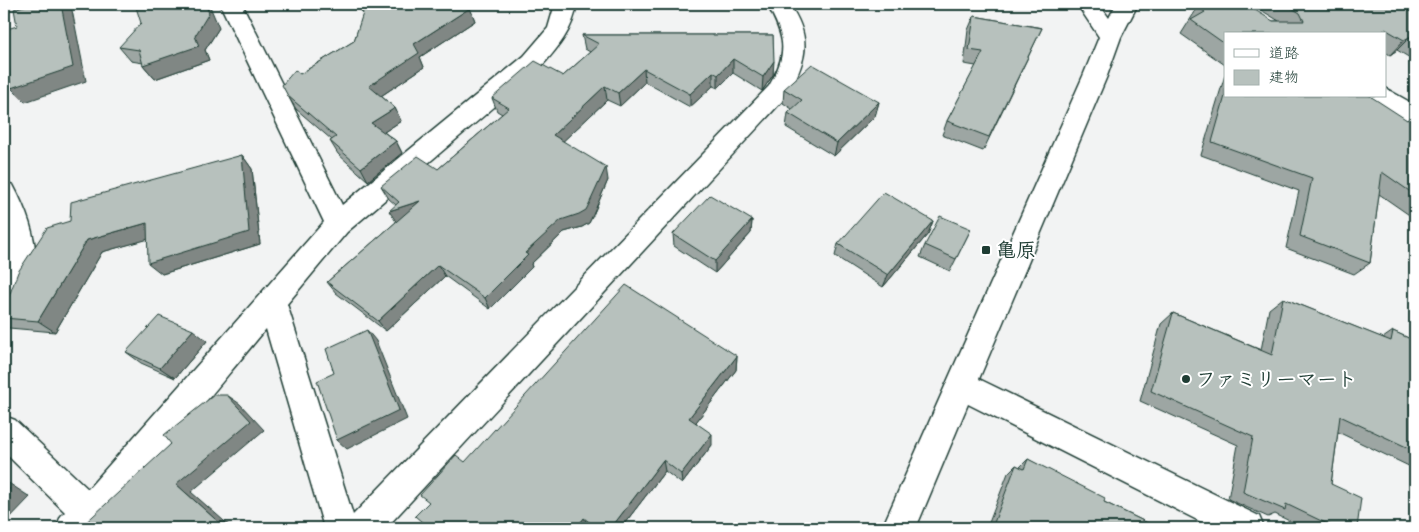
<svg xmlns="http://www.w3.org/2000/svg" width="1419" height="532" viewBox="0 0 1419 532" font-family="Mynerve,'Klee One',sans-serif">
<rect width="100%" height="100%" fill="#f2f3f3"/>
<filter id="ink" filterUnits="userSpaceOnUse"><feTurbulence type="fractalNoise" baseFrequency=".02" numOctaves="2"/><feDisplacementMap in="SourceGraphic" scale="10" xChannelSelector="R" yChannelSelector="G"/><feConvolveMatrix kernelMatrix="1 2 1 2 8 2 1 2 1" color-interpolation-filters="sRGB"/></filter>
<g filter="url(#ink)">
<g fill="none" stroke-linecap="round" stroke-linejoin="round">
<defs>
<g id="minor">
<path d="M220,4H242L342,205L524,56L548,28L555,4H577C573,30 558,48 540,68L347,232L287,304L353,515L769,86C789,52 785,37 767,4H789C814,40 806,63 785,98L386,528H324L266,329C210,396 155,465 96,528H56L61,516L65,512L4,452V416L15,420L88,489L324,222Z"/>
<polygon points="1077,4 1099,4 1109,18 1116,4 1138,4 1121,37 1107,76 979,379 1259,516 1264,528 1213,528 968,404 916,528 882,528 1083,76 1099,37"/>
<path d="M1385,88L1415,105V126C1401,122 1378,109 1370,96H1385Z"/>
<path d="M4,182L13,185C38,232 48,278 14,324L4,328V288L9,269V258L4,223Z"/>
</g>
</defs>
<use href="#minor" stroke="#1f3d34" stroke-width="3"/>
<use href="#minor" fill="#fff" fill-rule="evenodd"/>
</g>
<g fill="#9da6a3" stroke="#1f3d34">
<polygon points="357,4 465,4 470,8 475,21 420,57 424,67 381,96 395,108 401,121 384,132 396,141 402,153 368,181 338,154 330,141 332,140 296,109 288,96 300,74 354,41 363,15"/>
<polygon points="1251,4 1415,4 1415,61 1397,50 1390,55 1385,52 1385,34 1225,34 1225,65 1181,34 1198,7 1273,21 1279,21"/>
<polygon points="974,16 1042,28 983,151 942,135 947,121 976,66 964,64 968,30"/>
<polygon points="219,28 205,50 209,60 155,79 143,65 143,63 131,61 119,47"/>
<polygon points="582,35 773,35 773,75 762,91 733,73 718,88 713,86 690,107 645,82 620,106 607,100 563,141 608,180 593,215 589,223 582,227 564,232 531,264 532,267 490,309 445,276 386,331 336,293 327,282 396,222 396,205 389,199 381,186 438,169 502,114 497,111 492,98 563,76 590,52 585,49"/>
<polygon points="1225,75 1225,96 1407,120 1415,114 1415,219 1379,194 1370,263 1354,274 1286,248 1299,191 1201,155"/>
<polygon points="784,89 879,102 875,116 834,156 786,127 788,113 792,109 783,103"/>
<polygon points="242,155 252,169 260,244 162,274 147,239 102,252 55,332 9,328 4,325 4,304 70,221"/>
<polygon points="752,220 751,233 715,273 674,246 673,234"/>
<polygon points="933,221 928,234 883,287 835,256 838,244"/>
<polygon points="971,229 950,271 920,257 925,245"/>
<polygon points="1283,298 1383,338 1393,331 1415,341 1415,469 1338,432 1331,484 1357,528 1304,528 1275,514 1268,517 1228,499 1238,445 1140,401 1161,324 1173,313 1261,350 1269,309"/>
<polygon points="207,341 175,378 141,363 126,352"/>
<polygon points="737,356 736,370 696,422 712,445 682,484 665,471 621,528 590,528 589,527 588,528 429,528 465,462"/>
<polygon points="1028,459 1104,502 1158,528 987,528 1008,473 1016,465 1020,467"/>
</g>
<g fill="#808784" stroke="#1f3d34">
<polygon points="61,4 67,4 72,10 86,81 25,102 11,88"/>
<polygon points="205,4 209,4 219,28 205,50 209,60 155,79 143,65 195,36"/>
<polygon points="470,8 475,21 420,57 424,67 375,100 369,86 414,44"/>
<polygon points="1411,36 1397,50 1390,55 1404,40"/>
<polygon points="733,59 733,73 718,88 718,75"/>
<polygon points="774,61 773,75 762,91 763,77"/>
<polygon points="644,69 645,82 620,106 618,93"/>
<polygon points="713,72 713,86 690,107 690,94"/>
<polygon points="605,86 607,100 556,148 553,135"/>
<polygon points="879,102 875,116 834,156 837,143"/>
<polygon points="395,108 401,121 378,136 371,123"/>
<polygon points="396,141 402,153 368,181 361,168"/>
<polygon points="242,155 252,169 260,244 162,274 148,263"/>
<polygon points="606,167 608,180 593,215 589,223 582,227 564,232 531,264 532,267 490,309 485,298"/>
<polygon points="420,201 397,223 389,211"/>
<polygon points="752,220 751,233 715,273 715,261"/>
<polygon points="933,221 928,234 883,287 888,275"/>
<polygon points="147,223 160,236 102,252 55,332 38,321 87,240"/>
<polygon points="438,265 445,276 386,331 378,321"/>
<polygon points="193,330 207,341 175,378 160,368"/>
<polygon points="367,330 376,341 407,419 347,449 337,440"/>
<polygon points="737,356 736,370 690,430 689,418"/>
<polygon points="227,395 240,404 264,430 191,492 232,528 225,528 176,484"/>
<polygon points="712,434 712,445 682,484 681,474"/>
<polygon points="663,460 665,471 621,528 611,528"/>
<polygon points="4,480 30,497 4,524"/>
<polygon points="584,518 589,527 588,528 576,528"/>
<polygon points="547,524 550,528 543,528"/>
</g>
<g fill="#b7c1bd" stroke="#1f3d34">
<polygon points="31,4 61,4 73,67 11,88 4,30 17,26 14,9"/>
<polygon points="135,4 205,4 209,13 195,36 199,46 143,65 139,50 119,47 141,23"/>
<polygon points="358,4 465,4 470,8 414,44 419,53 369,86 395,108 371,123 396,141 361,168 330,141 336,137 288,96 282,85 295,70 300,74 354,41 363,13"/>
<polygon points="1205,4 1245,4 1273,21 1304,21 1300,13 1285,4 1415,4 1415,38 1411,36 1404,40 1385,29 1379,34 1225,34 1225,44 1191,20 1205,12 1198,7"/>
<polygon points="974,16 1042,28 989,137 947,121 983,52 969,50"/>
<polygon points="582,35 773,35 774,61 763,77 733,59 718,75 713,72 690,94 644,69 618,93 605,86 553,135 606,167 590,202 586,210 579,214 561,220 525,253 528,255 485,298 438,265 378,321 327,282 420,201 389,211 399,202 381,186 418,156 438,169 509,108 492,98 535,61 563,76 599,44"/>
<polygon points="812,64 879,102 837,143 788,113 802,100 784,89"/>
<polygon points="1225,96 1370,96 1407,120 1415,114 1415,150 1413,151 1415,153 1415,195 1382,172 1370,263 1300,236 1312,178 1212,142"/>
<polygon points="242,155 249,232 148,263 147,223 87,240 38,321 4,318 4,304 9,296 18,272 47,228 70,221 71,202"/>
<polygon points="884,192 933,221 888,275 838,244"/>
<polygon points="710,195 752,220 715,261 673,234"/>
<polygon points="940,216 971,229 956,259 925,245"/>
<polygon points="626,285 737,356 689,418 712,434 681,474 663,460 611,528 597,528 584,518 576,528 552,528 547,524 543,528 429,528 415,516 429,502 420,495 456,455 465,462"/>
<polygon points="1283,298 1391,341 1393,331 1415,341 1415,451 1340,416 1331,484 1361,498 1357,528 1336,528 1286,504 1285,510 1243,492 1253,437 1151,391 1173,313 1272,355"/>
<polygon points="159,316 193,330 160,368 126,352"/>
<polygon points="367,330 399,410 337,440 317,381 334,373 326,349"/>
<polygon points="214,395 227,395 251,421 176,484 225,528 80,528 171,444 164,435"/>
<polygon points="1028,459 1105,498 1104,502 1158,528 992,528 1016,465 1024,469"/>
<polygon points="4,485 10,489 4,495"/>
</g>
</g>
<g fill="#1f3d34" stroke="#fff" stroke-width="2">
<rect x="981" y="245" width="10" height="10" rx="2.5"/>
<circle cx="1186" cy="379" r="5"/>
</g>
<g text-anchor="middle" stroke-width="4" stroke-linejoin="round" paint-order="stroke">
<g font-size="20" font-weight="bold" fill="#1f3d34" stroke="#fff" text-anchor="start">
<text x="996" y="257">亀原</text>
<text x="1196" y="386">ファミリーマート</text>
</g>
</g>
<rect width="1419" height="532" fill="none" stroke="#fff" stroke-width="20"/>
<rect x="10" y="10" width="1399" height="512" fill="none" stroke="#1f3d34" stroke-width="2" filter="url(#ink)"/>
<rect x="1224" y="32" width="162" height="65" fill="#ffffff" stroke="#a5b1ae"/>
<rect x="1234" y="49" width="25" height="8" fill="#ffffff" stroke="#a5b1ae"/>
<text x="1269" y="58" font-size="15" fill="#1f3d34">道路</text>
<rect x="1234" y="70" width="25" height="15" fill="#b7c1bd" stroke="#a5b1ae"/>
<text x="1269" y="82" font-size="15" fill="#1f3d34">建物</text>
</svg>
